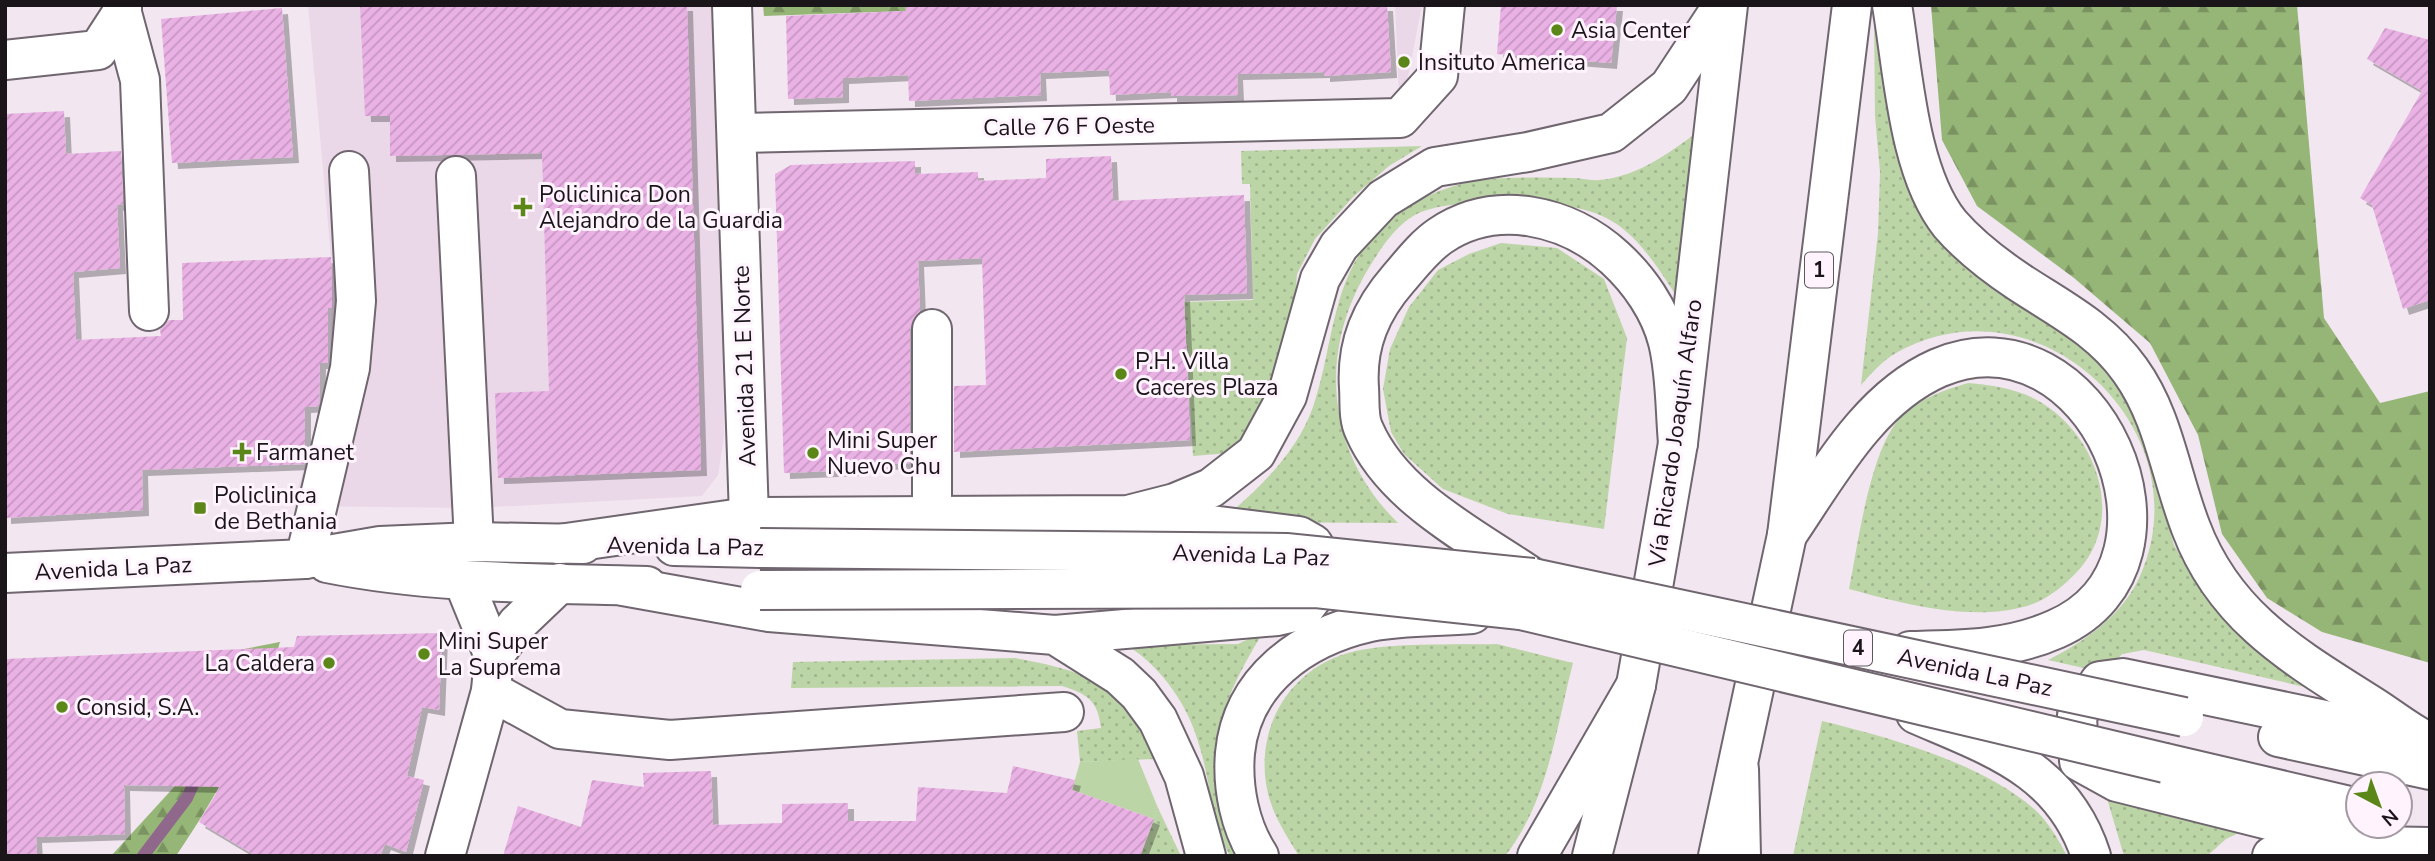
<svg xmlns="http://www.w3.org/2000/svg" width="2435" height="861" viewBox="0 0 2435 861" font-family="'Nunito Sans',sans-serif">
<defs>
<pattern id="grass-dots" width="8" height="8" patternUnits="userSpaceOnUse" patternTransform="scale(1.75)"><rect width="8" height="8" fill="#bcd5a6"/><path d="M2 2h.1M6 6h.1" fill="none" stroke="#a1b68e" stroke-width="1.8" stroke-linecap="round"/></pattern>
<pattern id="forest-firs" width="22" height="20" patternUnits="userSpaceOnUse" patternTransform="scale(1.75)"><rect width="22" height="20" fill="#96b677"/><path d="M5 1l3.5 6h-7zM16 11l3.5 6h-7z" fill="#7a9361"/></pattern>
<pattern id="building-hatch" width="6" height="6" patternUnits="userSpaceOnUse" patternTransform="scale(1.75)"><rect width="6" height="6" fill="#e9b1e4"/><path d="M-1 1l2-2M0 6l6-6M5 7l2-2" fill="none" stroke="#c797c3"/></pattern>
<filter id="shadow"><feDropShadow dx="6" dy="6" stdDeviation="0" flood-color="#0004"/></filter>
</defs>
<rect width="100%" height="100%" fill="#f2e6f0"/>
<g fill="#ead8e8">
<polygon points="308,5 717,5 724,436 718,475 702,496 473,508 293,506 322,406 330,363 332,308 331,257"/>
<polygon points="1395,5 1422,5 1400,118"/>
</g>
<g fill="url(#grass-dots)">
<path d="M1874,14L1898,144L2062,328L2101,365L2130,407L2147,444L2174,545L2195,580L2216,606L2331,693L2144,650L2122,654L2106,673L2048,660C2084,642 2123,615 2140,576C2205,430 2038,273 1896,353C1883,360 1871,374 1861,385L1878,233L1880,172L1875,116Z"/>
<path d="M1706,126L1683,306C1667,282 1651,254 1629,234C1602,208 1567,205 1531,203C1499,202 1444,200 1415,215C1396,225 1381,248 1370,266C1317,351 1326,453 1398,523L1220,522C1257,490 1296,455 1313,407C1335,344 1330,270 1387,223C1447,173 1498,177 1572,178C1581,178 1590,181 1599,180C1640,177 1674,149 1706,126Z"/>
<polygon points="1422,146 1389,166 1354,196 1315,239 1297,274 1293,328 1259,425 1230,453 1193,456 1184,302 1253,300 1250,184 1242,184 1241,151"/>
<polygon points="1501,243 1557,248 1604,279 1627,338 1604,529 1508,514 1443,489 1404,454 1391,432 1383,389 1390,349 1409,307 1438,270 1469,254"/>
<path d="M1968,383C1991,385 2014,388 2035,399C2099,433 2129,524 2072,577C2060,589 2044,601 2027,606C1971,622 1904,604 1849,589C1858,545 1870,447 1902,416C1921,398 1944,390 1968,383Z"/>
<path d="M1263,632C1241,670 1217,709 1219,754C1220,785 1235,826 1242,856H1230C1211,821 1211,784 1200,748C1189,706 1163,669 1127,645L1238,644Z"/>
<path d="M1497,644L1573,663C1556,728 1548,802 1505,856H1299C1286,835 1272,814 1267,789C1255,728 1289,670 1348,653C1385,642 1456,645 1497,644Z"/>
<path d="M1015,658C1086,671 1129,684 1154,759L1080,762L1077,731L1101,728C1098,701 1088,694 1062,686L791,688L793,662Z"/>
<path d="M1822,721C1888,737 1981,763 2033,808C2048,821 2058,839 2067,856H1793Z"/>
<polygon points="2106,795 2245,830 2226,839 2207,856 2124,856"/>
<polygon points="1158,808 1181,856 1140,856"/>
</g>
<g fill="url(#forest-firs)">
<polygon points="763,5 905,5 906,11 764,16"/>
<polygon points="1931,5 2297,5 2324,318 2380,403 2430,391 2430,663 2322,632 2267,598 2222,534 2198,435 2150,343 2074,278 1977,206 1942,140"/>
<path d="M280,642C259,719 221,790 176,856H111L175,786L244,649Z"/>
</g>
<polygon fill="#bcd5a6" points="1138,759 1158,808 1154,819 1072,790 1080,762"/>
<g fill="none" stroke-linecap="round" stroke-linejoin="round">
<polyline stroke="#8f688b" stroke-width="12" points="143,856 187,798 198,774"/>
</g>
<g fill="url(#building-hatch)" filter="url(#shadow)">
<polygon points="360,5 687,5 701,470 498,478 495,393 549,391 542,153 390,156 390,116 365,116"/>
<polygon points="905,5 1387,5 1391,72 1324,76 1324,72 1237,74 1238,95 1171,96 1171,92 1110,95 1109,70 1040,73 1041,95 909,101 908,75 843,78 843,97 788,99 786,16 906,11"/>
<polygon points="1501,5 1617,5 1611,63 1497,54"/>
<polygon points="282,8 293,157 172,163 161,19"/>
<polygon points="2385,28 2430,40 2430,300 2403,309 2372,205 2360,198 2422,91 2367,59"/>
<polygon points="64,111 66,154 121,151 123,204 117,205 120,268 73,272 76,340 161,336 160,330 169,320 183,320 182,263 331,257 332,308 328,308 328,363 320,363 319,406 305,407 305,464 142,470 143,510 5,518 5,114"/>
<polygon points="1111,156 1113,201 1244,195 1247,293 1184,295 1190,440 954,452 954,386 986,385 982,258 918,261 920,311 913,319 910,329 910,463 856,465 856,470 784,473 775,174 791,165 915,161 915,174 978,172 978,181 1046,178 1046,159"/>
<polygon points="442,633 439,710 422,707 407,776 424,780 406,852 385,844 380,856 256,856 199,822 220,787 124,785 125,834 36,837 37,856 5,856 5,659 294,647 297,636"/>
<polygon points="1013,766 1075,780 1072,790 1154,819 1140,856 503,856 518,806 581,827 592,780 644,787 643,773 711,771 713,825 782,823 782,804 848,803 848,821 916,821 918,787 1007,793"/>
</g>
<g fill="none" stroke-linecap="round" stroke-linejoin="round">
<defs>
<g id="minor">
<polyline points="732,5 749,517"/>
<polyline points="122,13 140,80 149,311"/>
<polyline points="5,60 98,50 122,13 122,5"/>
<polyline points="737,133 1400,118 1438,76 1445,5"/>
<polyline points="456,176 474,542"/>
<polyline points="932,514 932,329"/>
<polyline points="305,559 350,368 356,301 349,171"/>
<polyline points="494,656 517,624 560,583"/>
<polyline points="491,691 560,729 670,740 1064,712"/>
<polyline points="445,856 491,691 494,656 463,580"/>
</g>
<g id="major">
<polyline points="559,544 749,517 1128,515 1175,503 1211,488 1256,453 1287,396 1320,279 1339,246 1383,199 1435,167 1528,152 1611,133 1669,87 1723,5"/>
<polyline points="674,546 760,548"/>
<path d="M327,563C432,584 541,583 647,586"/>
<polyline points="5,573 305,559 380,546 474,542 583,544"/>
<polyline points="623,586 769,612 1055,635 1120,676 1139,694 1158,720 1184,776 1206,856"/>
<polyline points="1055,635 1277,616 1303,610 1313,597 1320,557 1313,544 1299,536 1146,517"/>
<polyline points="1592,856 1636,685 1678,443 1728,5"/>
<polyline points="1718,856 1787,535 1852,5"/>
</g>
<g id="highway">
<path d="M1892,5C1903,70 1908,172 1950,224C1969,246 1995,266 2019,282C2060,309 2101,329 2130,370C2164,417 2170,474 2191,528C2225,618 2295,657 2372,706C2391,718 2409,733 2430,743"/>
<path d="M1787,535C1828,475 1868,399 1938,368C2092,302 2208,562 2056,629C2009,650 1961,650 1910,651"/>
<path d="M1533,578C1475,538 1393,498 1364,430C1358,418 1360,401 1359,388C1356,344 1371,310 1399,278C1412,263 1424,247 1440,236C1496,198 1568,215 1615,258C1639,280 1660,310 1668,342C1676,374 1675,410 1678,443"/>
<path d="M1916,714C1992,747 2063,769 2091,856"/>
<polyline points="2278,737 2430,770"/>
<polyline points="2165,763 2358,808"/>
<polyline points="1739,769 1741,856"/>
<polyline points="2372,846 2117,782 2079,761 2077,715 2100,681 2123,678 2402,736"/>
<path d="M1259,856C1240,827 1232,788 1235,753C1242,680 1303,637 1370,622C1403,615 1439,617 1472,614"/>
<polyline points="1537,856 1636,685"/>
<polyline points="2272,856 2313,845 2430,847"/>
</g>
</defs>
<use href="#minor" stroke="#70666f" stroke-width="42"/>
<use href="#major" stroke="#70666f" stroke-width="42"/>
<use href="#highway" stroke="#70666f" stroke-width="42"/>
<use href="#minor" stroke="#fff" stroke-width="38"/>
<use href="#major" stroke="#fff" stroke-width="38"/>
<use href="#highway" stroke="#fff" stroke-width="38"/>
<defs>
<g id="major-bridge">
<polyline points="760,548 1286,553 1533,578"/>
<polyline points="760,590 1316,588 1521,610"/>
</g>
<g id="highway-bridge">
<polyline points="1533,578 2184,717"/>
<polyline points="1521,610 2165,763"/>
</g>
</defs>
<use href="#major-bridge" stroke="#70666f" stroke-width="42" stroke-linecap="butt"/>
<use href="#highway-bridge" stroke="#70666f" stroke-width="42" stroke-linecap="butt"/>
<use href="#major-bridge" stroke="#fff" stroke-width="38"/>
<use href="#highway-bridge" stroke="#fff" stroke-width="38"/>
</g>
<g fill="#5a8718" stroke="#fff3fe" stroke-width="2.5">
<circle cx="1557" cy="30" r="7"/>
<circle cx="1404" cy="62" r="7"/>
<path d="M519.5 196.5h7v7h7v7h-7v7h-7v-7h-7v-7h7z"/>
<circle cx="1121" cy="374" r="7"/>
<path d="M238.5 441.5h7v7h7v7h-7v7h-7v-7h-7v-7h7z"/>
<circle cx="813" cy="453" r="7"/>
<rect x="193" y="501" width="14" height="14" rx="3.5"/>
<circle cx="424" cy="654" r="7"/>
<circle cx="329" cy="663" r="7"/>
<circle cx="62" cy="707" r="7"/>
</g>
<g text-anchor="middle" stroke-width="6" stroke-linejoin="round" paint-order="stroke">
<g fill="#fff3fe" stroke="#5e585e" stroke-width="2">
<rect x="1805" y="252.5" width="28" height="35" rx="5"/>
<rect x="1844" y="630.5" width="28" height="35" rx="5"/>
</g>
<g font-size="21" font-weight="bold" fill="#191519">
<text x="1819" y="277">1</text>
<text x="1858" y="655">4</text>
</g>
<g font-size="23" fill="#191519" stroke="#fff3fe" text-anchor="start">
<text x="1571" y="38">Asia Center</text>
<text x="1418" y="70">Insituto America</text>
<text x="539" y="202">Policlinica Don<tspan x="539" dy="26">Alejandro de la Guardia</tspan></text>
<text x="1135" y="369">P.H. Villa<tspan x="1135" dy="26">Caceres Plaza</tspan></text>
<text x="827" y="448">Mini Super<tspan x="827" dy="26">Nuevo Chu</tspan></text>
<text x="256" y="460">Farmanet</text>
<text x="214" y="503">Policlinica<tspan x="214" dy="26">de Bethania</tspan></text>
<text x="438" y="649">Mini Super<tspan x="438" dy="26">La Suprema</tspan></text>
<text x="315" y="671" text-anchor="end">La Caldera</text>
<text x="76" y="715">Consid, S.A.</text>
</g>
<g font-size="23" fill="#191519" stroke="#fff3fe">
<text transform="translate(1069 126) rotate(-1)" y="8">Calle 76 F Oeste</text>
<text transform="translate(744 366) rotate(-92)" y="8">Avenida 21 E Norte</text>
<text transform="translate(1675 433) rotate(-82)" y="8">Vía Ricardo Joaquín Alfaro</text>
<text transform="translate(685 546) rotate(1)" y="8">Avenida La Paz</text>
<text transform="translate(1251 555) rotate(2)" y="8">Avenida La Paz</text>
<text transform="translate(113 568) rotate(-3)" y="8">Avenida La Paz</text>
<text transform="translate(1975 672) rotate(12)" y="8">Avenida La Paz</text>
</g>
</g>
<rect width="2435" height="861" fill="none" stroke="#191519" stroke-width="14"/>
<g transform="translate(2379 805) rotate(139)"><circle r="33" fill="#fff3fe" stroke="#a39aa2" stroke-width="2"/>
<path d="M0-5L12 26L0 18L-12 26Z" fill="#5a8718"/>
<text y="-10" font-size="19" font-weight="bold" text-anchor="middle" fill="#191519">N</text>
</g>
</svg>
